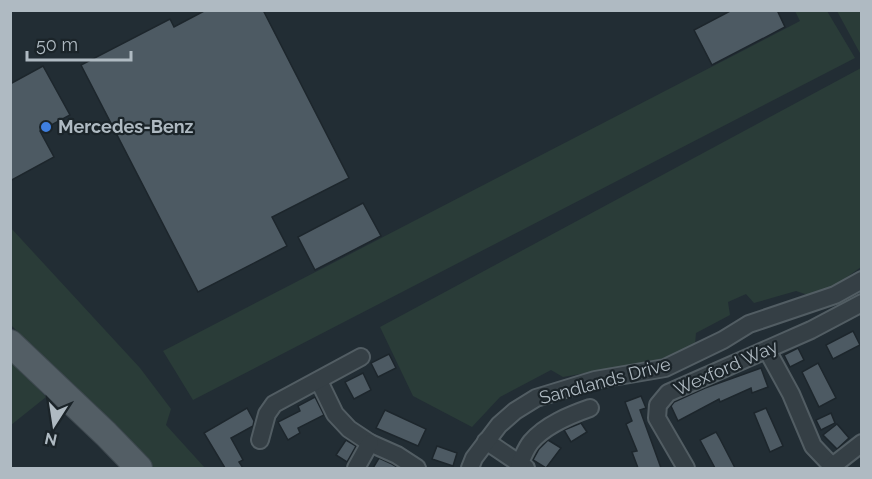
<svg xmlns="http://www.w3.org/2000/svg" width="872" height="479" viewBox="0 0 872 479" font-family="Raleway,sans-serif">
<rect width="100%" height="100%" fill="#222d34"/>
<g fill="#2a3c38">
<polygon points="795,11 827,11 855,58 193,400 163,351 800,21"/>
<polygon points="837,11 861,11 861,55"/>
<polygon points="861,68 861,267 829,290 811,296 796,291 754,303 746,294 728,302 730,315 696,333 695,345 665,359 563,377 551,370 500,397 472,427 413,396 380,327"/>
<polygon points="10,227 140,368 171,409 166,425 205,468 153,468 11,325"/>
<polygon points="11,360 46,397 11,425"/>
</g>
<g fill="#4d5a63" stroke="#1d262c" stroke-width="1.5">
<polygon points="206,10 263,10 349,178 272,217 287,246 198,292 81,65 170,19 174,27"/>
<polygon points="732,10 777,10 785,27 712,65 694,30"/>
<polygon points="43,66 70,115 40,131 54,157 10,181 10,84"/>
<polygon points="363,203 381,236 315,270 298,237"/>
<polygon points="853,331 860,345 833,359 826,345"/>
<polygon points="798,348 804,360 790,367 784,355"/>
<polygon points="389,354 396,368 378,377 371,363"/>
<polygon points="818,363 836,398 819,407 802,372"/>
<polygon points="761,368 768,387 752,393 751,388 720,402 719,399 678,421 671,406 674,402 705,388"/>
<polygon points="363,373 371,390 354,399 345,382"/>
<polygon points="641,396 646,408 640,410 661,468 638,468 632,452 637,451 626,424 632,421 625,402"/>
<polygon points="315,397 324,415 298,428 300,433 288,440 278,422 300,411 298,406"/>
<polygon points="247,408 254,421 253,426 231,438 243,460 239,462 243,468 225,468 204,433"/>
<polygon points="766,408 783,446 770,452 754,413"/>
<polygon points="385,410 426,429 418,446 376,428"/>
<polygon points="831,413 835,423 821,430 816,420"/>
<polygon points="581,423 587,432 571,442 564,430"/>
<polygon points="837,424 849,438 837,449 823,435"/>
<polygon points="716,432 720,439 735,468 715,468 700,440"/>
<polygon points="346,440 356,446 347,462 336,455"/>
<polygon points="548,440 561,448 546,468 533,460 539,449"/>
<polygon points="437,446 457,453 453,466 432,459"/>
<polygon points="379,458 392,464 399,468 373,468"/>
</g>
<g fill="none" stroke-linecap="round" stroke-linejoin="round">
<defs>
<g id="street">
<polyline points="767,350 791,394 813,446 832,466"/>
<polyline points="319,381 335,414 349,429 370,443 397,455 417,468"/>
<polyline points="260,440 267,414 274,404 361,357"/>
<polyline points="486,441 526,468"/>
<path d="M519,464C523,457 526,448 531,442C545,425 570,415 590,408"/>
<polyline points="356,468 370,443"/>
<polyline points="470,468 474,458 499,425 515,411 536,398 595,380 665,368 723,340 749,324 835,295 862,280"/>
<polyline points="686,468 657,418 658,405 668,393 811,330 862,303"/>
<polyline points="830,468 862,443"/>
</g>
<polyline id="primary" points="10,343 106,434 139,468"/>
</defs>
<use href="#street" stroke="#525d63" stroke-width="20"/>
<use href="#primary" stroke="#3e484f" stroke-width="28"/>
<use href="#street" stroke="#353f45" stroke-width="16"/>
<use href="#primary" stroke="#535e65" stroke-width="26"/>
</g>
<circle fill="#3f7fe0" stroke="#1b2429" stroke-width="2" cx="46" cy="127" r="6"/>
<g text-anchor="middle" stroke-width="4.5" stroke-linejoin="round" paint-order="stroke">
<g font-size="18" font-weight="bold" fill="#afbac2" stroke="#1b2429" text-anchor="start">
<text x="58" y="133">Mercedes-Benz</text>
</g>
<g font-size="18" fill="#afbac2" stroke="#1b2429">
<text transform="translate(726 368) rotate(-24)" y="6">Wexford Way</text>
<text transform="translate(605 381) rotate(-15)" y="6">Sandlands Drive</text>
</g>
</g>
<rect width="872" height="479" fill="none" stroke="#afbac2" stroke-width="24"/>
<g transform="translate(54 425) rotate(192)" stroke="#1b2429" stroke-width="4.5" paint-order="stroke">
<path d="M0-4.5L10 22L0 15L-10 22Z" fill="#afbac2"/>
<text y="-9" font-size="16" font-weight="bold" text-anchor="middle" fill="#afbac2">N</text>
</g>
<path d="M27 51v9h104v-9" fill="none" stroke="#afbac2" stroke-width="3"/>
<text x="36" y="51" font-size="18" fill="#afbac2" stroke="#1b2429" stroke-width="4.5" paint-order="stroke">50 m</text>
</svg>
